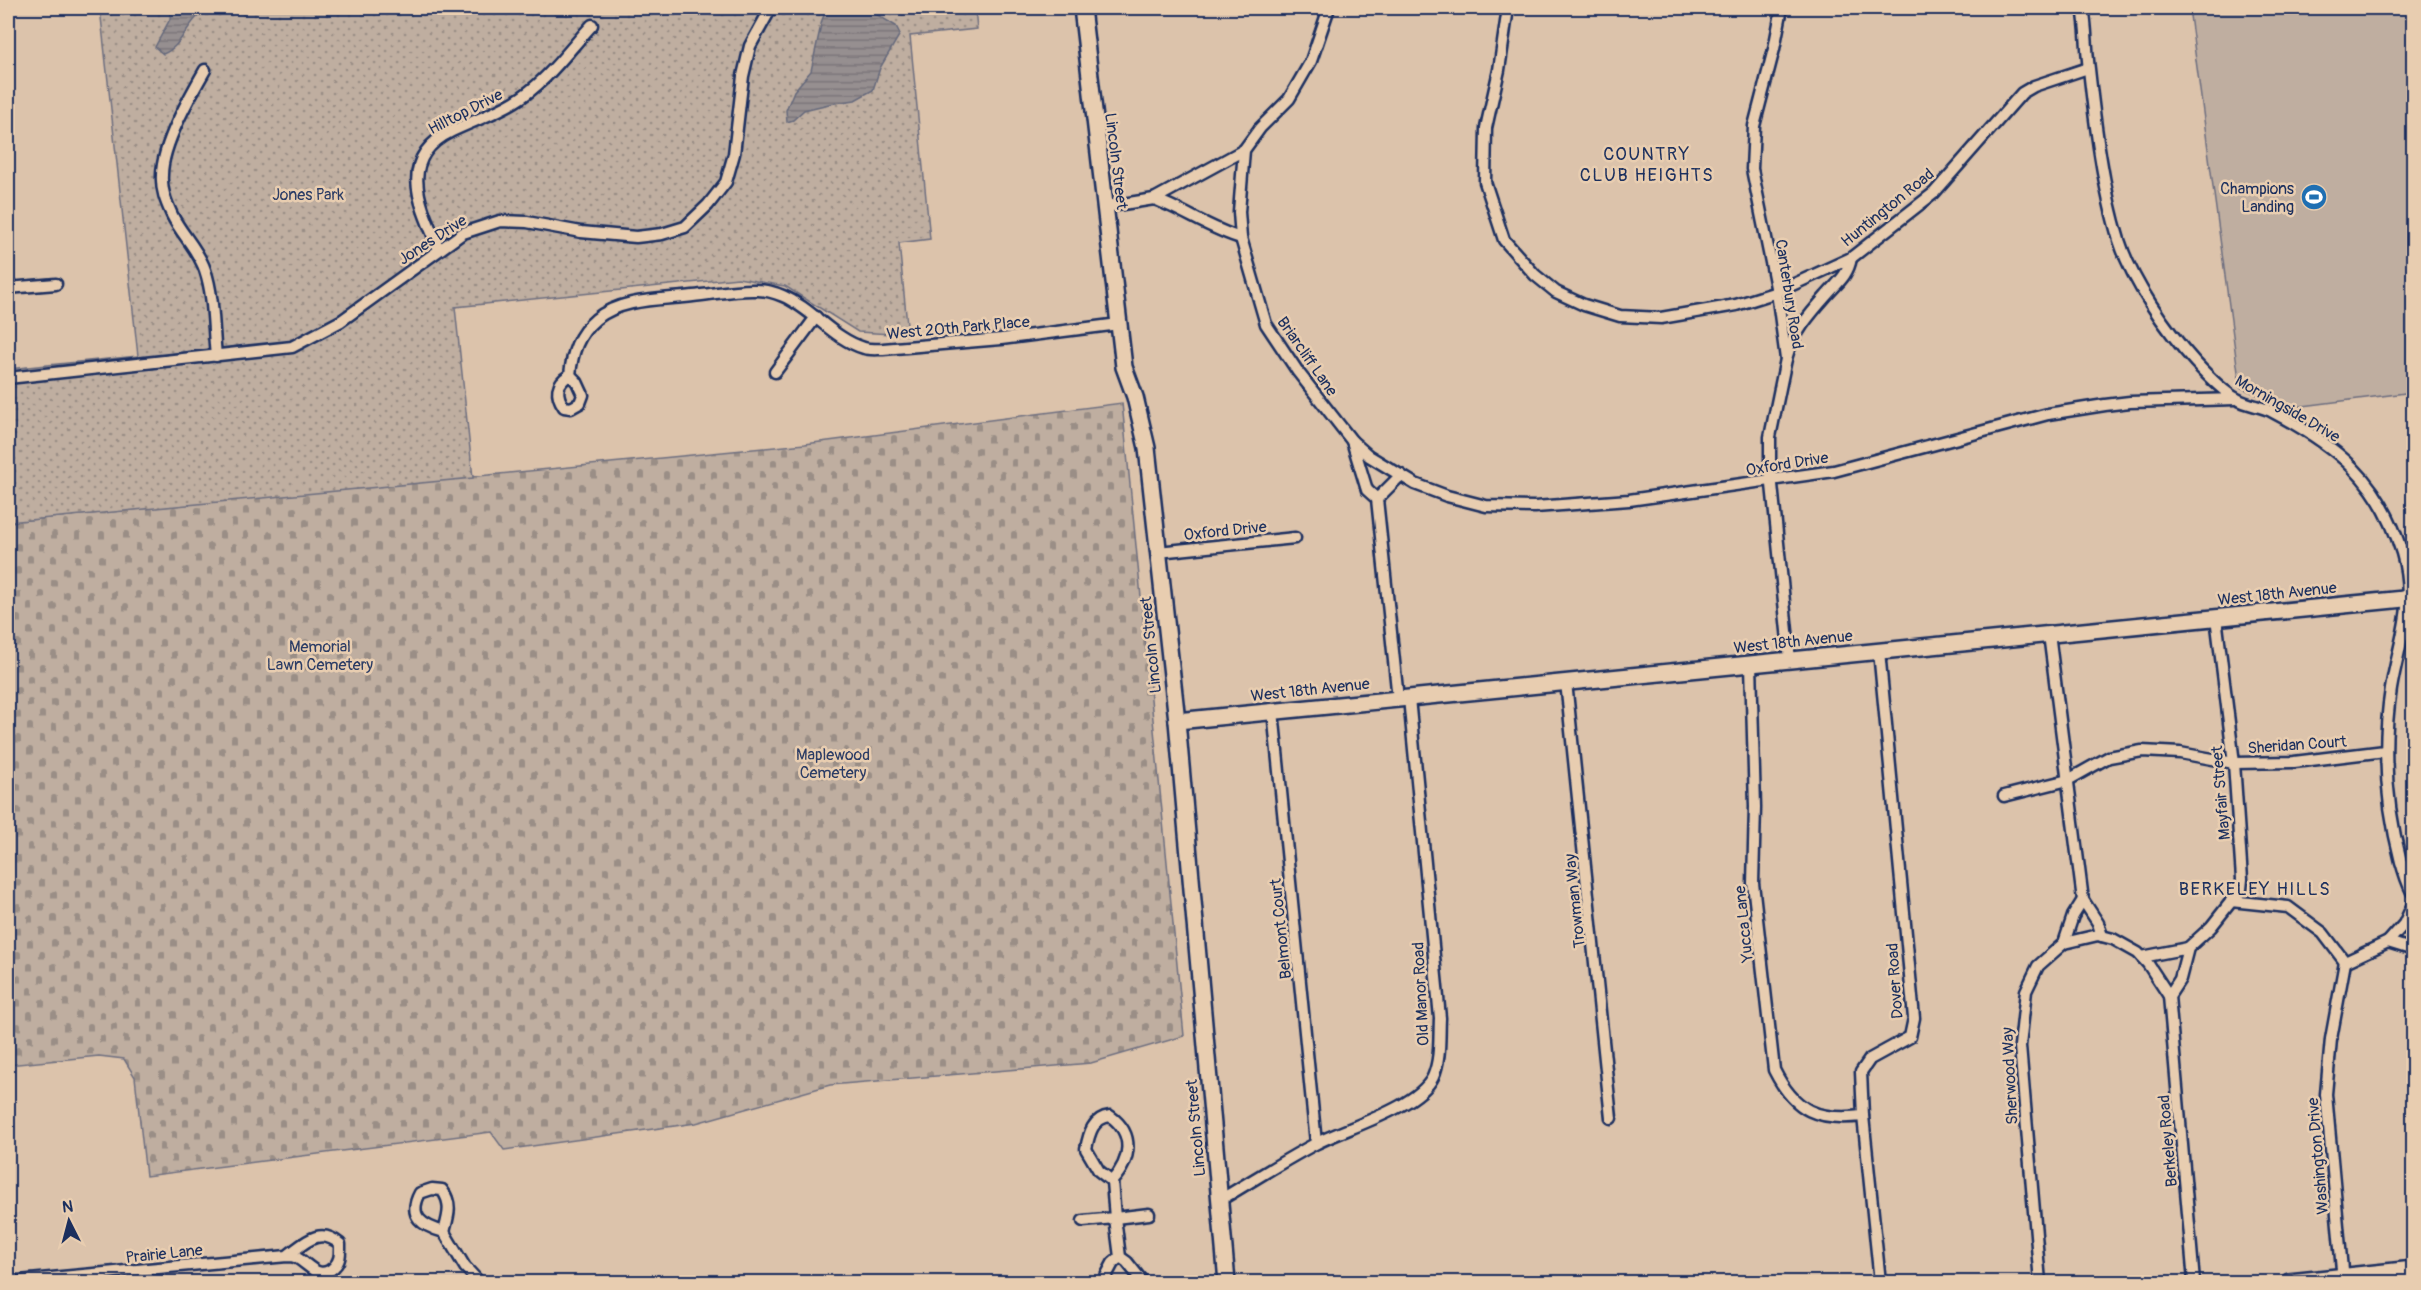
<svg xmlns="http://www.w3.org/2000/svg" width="2421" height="1290" viewBox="0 0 2421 1290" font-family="Pangolin,sans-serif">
<defs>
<pattern id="cemetery-stones" width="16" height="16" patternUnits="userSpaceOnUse" patternTransform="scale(1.5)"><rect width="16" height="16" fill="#bfaea0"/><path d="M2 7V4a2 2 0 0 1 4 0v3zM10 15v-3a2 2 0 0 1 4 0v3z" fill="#9a8e86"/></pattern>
<pattern id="park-dots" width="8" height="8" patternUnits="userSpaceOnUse" patternTransform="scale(1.5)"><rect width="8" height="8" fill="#bfaea0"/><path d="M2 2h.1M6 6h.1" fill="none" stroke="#9a8e86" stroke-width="1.8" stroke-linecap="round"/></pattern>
<pattern id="water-rules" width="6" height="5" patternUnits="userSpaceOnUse" patternTransform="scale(1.5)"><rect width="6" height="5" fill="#968f90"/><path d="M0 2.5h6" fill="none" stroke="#7a7579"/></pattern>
</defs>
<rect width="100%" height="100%" fill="#dcc3ab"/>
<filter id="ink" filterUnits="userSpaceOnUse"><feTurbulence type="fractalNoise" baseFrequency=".0167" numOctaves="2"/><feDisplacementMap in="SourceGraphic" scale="12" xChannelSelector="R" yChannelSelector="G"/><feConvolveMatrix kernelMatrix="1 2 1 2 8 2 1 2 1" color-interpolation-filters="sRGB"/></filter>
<g filter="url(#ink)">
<polygon fill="#bfaea0" stroke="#6d6e7f" stroke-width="1.5" points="2189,8 2413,8 2413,392 2287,408 2240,387"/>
<polygon fill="url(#cemetery-stones)" stroke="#6d6e7f" stroke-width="1.5" points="1122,403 1184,1036 1091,1063 830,1085 696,1123 504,1150 491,1132 146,1176 135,1077 124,1059 99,1056 8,1065 8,522 805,444"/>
<polygon fill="url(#park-dots)" stroke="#6d6e7f" stroke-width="1.5" points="100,8 975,8 977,29 910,36 930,239 899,243 908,335 858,332 785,286 738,278 455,307 473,478 8,522 8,369 138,356"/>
<g fill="url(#water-rules)" stroke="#65697c" stroke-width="1.5">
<path d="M171,8H210C186,19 185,45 163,54L155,47L170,19Z"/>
<polygon points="827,8 866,8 896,26 900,34 880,68 873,90 855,100 829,104 804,110 793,120 787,122 786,110 794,91 811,71 822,20"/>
</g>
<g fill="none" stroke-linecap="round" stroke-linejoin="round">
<defs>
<g id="street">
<polyline points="1329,8 1311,61 1289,99 1260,128 1244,150 1239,212 1241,238 1266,324 1298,372 1352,441 1367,490 1377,499 1398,699"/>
<polyline points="1508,8 1499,70 1486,128 1485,182 1504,240 1535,275 1556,292 1584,305 1620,316 1661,318 1736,305 1777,292 1851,258 1934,193 2022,93 2034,86 2088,68"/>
<polyline points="1782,8 1774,49 1754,126 1752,169 1777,292 1786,359 1770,437 1770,465 1790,660"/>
<path d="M2083,8C2087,28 2086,48 2089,69C2095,124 2103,188 2119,240C2132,281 2166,330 2195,362C2206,374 2222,391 2237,399C2247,405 2260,406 2271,411C2336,445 2380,480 2402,553C2417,604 2399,640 2391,689C2382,747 2386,805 2401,862C2405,874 2407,884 2414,895"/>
<path d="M205,70C190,96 162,145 162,175C161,190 166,202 172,215C181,234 198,249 205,270C214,296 213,328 216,356"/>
<polyline points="1104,207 1154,199"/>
<path d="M1241,238C1210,229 1184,210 1154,199L1244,150"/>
<path d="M439,249C420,205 396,158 452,131C473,121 494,114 514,102C545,84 568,51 592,25"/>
<polyline points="8,288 56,284"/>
<path d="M1786,359C1792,335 1810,314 1826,296C1837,283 1848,276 1851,258"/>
<polyline points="775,372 816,317"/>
<path d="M570,375C572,353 578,334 596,319C622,298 661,300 693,296C714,294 735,289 757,290C765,290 776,293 783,296C813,309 833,339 864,348C870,350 877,349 883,349L1001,339L1119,324"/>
<path d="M570,375L577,382L583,395L580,403L571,408L564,407C555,394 556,383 570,375Z"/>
<polyline points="8,378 292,347 341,321 463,233 500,221 527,222 581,232 636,237 662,234 685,227 708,205 726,182 734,154 743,76 750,46 771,8"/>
<polyline points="1352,441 1369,456 1415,484 1447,496 1486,506 1535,507 1629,500 1834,471 2048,414 2105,405 2130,402 2236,399"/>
<polyline points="1377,499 1401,475"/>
<polyline points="1158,552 1295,538"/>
<polyline points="2049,634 2083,900 2098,923 2102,936"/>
<polyline points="1879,651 1914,1018 1910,1037 1870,1059 1861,1072 1863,1116 1880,1282"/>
<path d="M1751,664L1755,807L1753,883L1774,1070C1795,1112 1818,1121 1863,1116"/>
<polyline points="1566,682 1611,1118"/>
<polyline points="1273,711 1316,1143"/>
<polyline points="2004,796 2068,780 2109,757 2142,751 2180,753 2234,763 2294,762 2385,751"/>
<polyline points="2231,901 2288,907 2323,933 2345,962"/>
<polyline points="2388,942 2404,924 2414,902"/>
<polyline points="2064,943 2073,916 2083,900"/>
<polyline points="2142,957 2188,948"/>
<polyline points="2345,962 2388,942 2414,950"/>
<polyline points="2169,996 2180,979 2188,948 2211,927 2241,889 2242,879 2234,763 2216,617"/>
<path d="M1112,1181L1099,1171L1086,1149C1089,1133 1093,1118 1110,1116C1135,1134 1131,1160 1112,1181L1115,1218L1149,1214"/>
<path d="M432,1189L442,1190C453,1204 448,1217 444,1232C423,1226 407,1217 420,1193Z"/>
<path d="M1220,1200C1252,1181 1283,1161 1315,1144C1345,1128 1418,1108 1433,1077C1441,1059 1439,1037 1440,1018L1409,698"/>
<polyline points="1083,1221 1115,1218 1120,1257 1127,1262 1143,1282"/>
<polyline points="444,1232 465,1267 479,1282"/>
<polyline points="2343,1281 2326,1094 2331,1039 2345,962"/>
<path d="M8,1282L287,1256C291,1256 294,1256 297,1258C309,1264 319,1282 334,1267C341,1260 340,1253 340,1244C319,1226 305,1243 287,1256"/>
<polyline points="1103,1282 1113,1263 1120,1257"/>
<polyline points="2040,1282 2020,1046 2026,991 2038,966 2064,943 2098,935 2113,939 2138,953 2148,964 2169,996 2194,1282"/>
</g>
<g id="secondary">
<polyline points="1082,8 1124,367 1135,397 1147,448 1177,721 1227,1282"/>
<polyline points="1177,721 2414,598"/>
<polyline points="2289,1282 2414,1269"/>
</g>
</defs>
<use href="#street" stroke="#1b2f5e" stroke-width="15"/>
<use href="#secondary" stroke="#1b2f5e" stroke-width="20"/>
<use href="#street" stroke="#e8cdb0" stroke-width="10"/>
<use href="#secondary" stroke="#e8cdb0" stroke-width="15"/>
</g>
</g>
<defs>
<symbol id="stadium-disc" viewBox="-11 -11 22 22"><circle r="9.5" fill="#1f6fb2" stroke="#e8cdb0"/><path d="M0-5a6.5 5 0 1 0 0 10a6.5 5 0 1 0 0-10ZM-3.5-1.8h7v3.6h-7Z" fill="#fff"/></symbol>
</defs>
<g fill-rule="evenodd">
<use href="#stadium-disc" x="2299" y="182" width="30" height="30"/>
</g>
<g text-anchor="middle" stroke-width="5" stroke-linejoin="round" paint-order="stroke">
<g font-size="16" fill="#1b2f5e" stroke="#e8cdb0">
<text transform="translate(465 111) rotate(-27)" y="6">Hilltop Drive</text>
<text transform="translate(1117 161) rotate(83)" y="6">Lincoln Street</text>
<text transform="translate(1887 207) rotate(-39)" y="6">Huntington Road</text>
<text transform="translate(432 239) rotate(-33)" y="6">Jones Drive</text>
<text transform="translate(1790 294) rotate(81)" y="6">Canterbury Road</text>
<text transform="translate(958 327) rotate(-5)" y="6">West 20th Park Place</text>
<text transform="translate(1308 356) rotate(55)" y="6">Briarcliff Lane</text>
<text transform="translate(2288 408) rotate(30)" y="6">Morningside Drive</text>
<text transform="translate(1787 463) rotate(-9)" y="6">Oxford Drive</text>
<text transform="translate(1225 530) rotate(-6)" y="6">Oxford Drive</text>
<text transform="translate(2277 593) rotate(-6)" y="6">West 18th Avenue</text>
<text transform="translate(1793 641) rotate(-6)" y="6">West 18th Avenue</text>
<text transform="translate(1150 645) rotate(-96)" y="6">Lincoln Street</text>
<text transform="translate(1310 689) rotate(-6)" y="6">West 18th Avenue</text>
<text transform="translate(2297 744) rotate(-4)" y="6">Sheridan Court</text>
<text transform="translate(2220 793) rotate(-95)" y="6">Mayfair Street</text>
<text transform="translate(1574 901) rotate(-96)" y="6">Trowman Way</text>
<text transform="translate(1743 924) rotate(-96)" y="6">Yucca Lane</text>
<text transform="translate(1280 929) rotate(-96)" y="6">Belmont Court</text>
<text transform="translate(1894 981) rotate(-94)" y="6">Dover Road</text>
<text transform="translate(1420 994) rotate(-93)" y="6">Old Manor Road</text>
<text transform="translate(2009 1076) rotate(-93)" y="6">Sherwood Way</text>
<text transform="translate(1195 1128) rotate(-95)" y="6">Lincoln Street</text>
<text transform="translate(2167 1141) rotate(-95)" y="6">Berkeley Road</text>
<text transform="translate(2317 1156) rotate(-95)" y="6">Washington Drive</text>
<text transform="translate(164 1253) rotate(-6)" y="6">Prairie Lane</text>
</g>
<g font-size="16" fill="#1b2f5e" stroke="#e8cdb0" text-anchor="end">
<text x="2294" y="194">Champions<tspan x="2294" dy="18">Landing</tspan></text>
</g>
<g font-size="16" fill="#2b3c65" stroke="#e8cdb0">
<text x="308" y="200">Jones Park</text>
<text x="320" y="652">Memorial<tspan x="320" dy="18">Lawn Cemetery</tspan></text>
<text x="833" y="760">Maplewood<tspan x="833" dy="18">Cemetery</tspan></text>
</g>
<g font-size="18" letter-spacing="1.5" fill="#1b2f5e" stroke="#e8cdb0">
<text x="1647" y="160">COUNTRY<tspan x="1647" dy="21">CLUB HEIGHTS</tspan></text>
<text x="2255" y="895">BERKELEY HILLS</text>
</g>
</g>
<rect width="2421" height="1290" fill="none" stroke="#e8cdb0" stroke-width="30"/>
<rect x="15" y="15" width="2391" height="1260" fill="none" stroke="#1b2f5e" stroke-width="2" filter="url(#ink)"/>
<g transform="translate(69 1221) rotate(354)" stroke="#e8cdb0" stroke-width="4.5" paint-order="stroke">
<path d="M0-4.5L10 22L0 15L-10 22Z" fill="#1b2f5e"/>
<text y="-9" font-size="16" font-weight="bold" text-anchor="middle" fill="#1b2f5e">N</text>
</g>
</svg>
